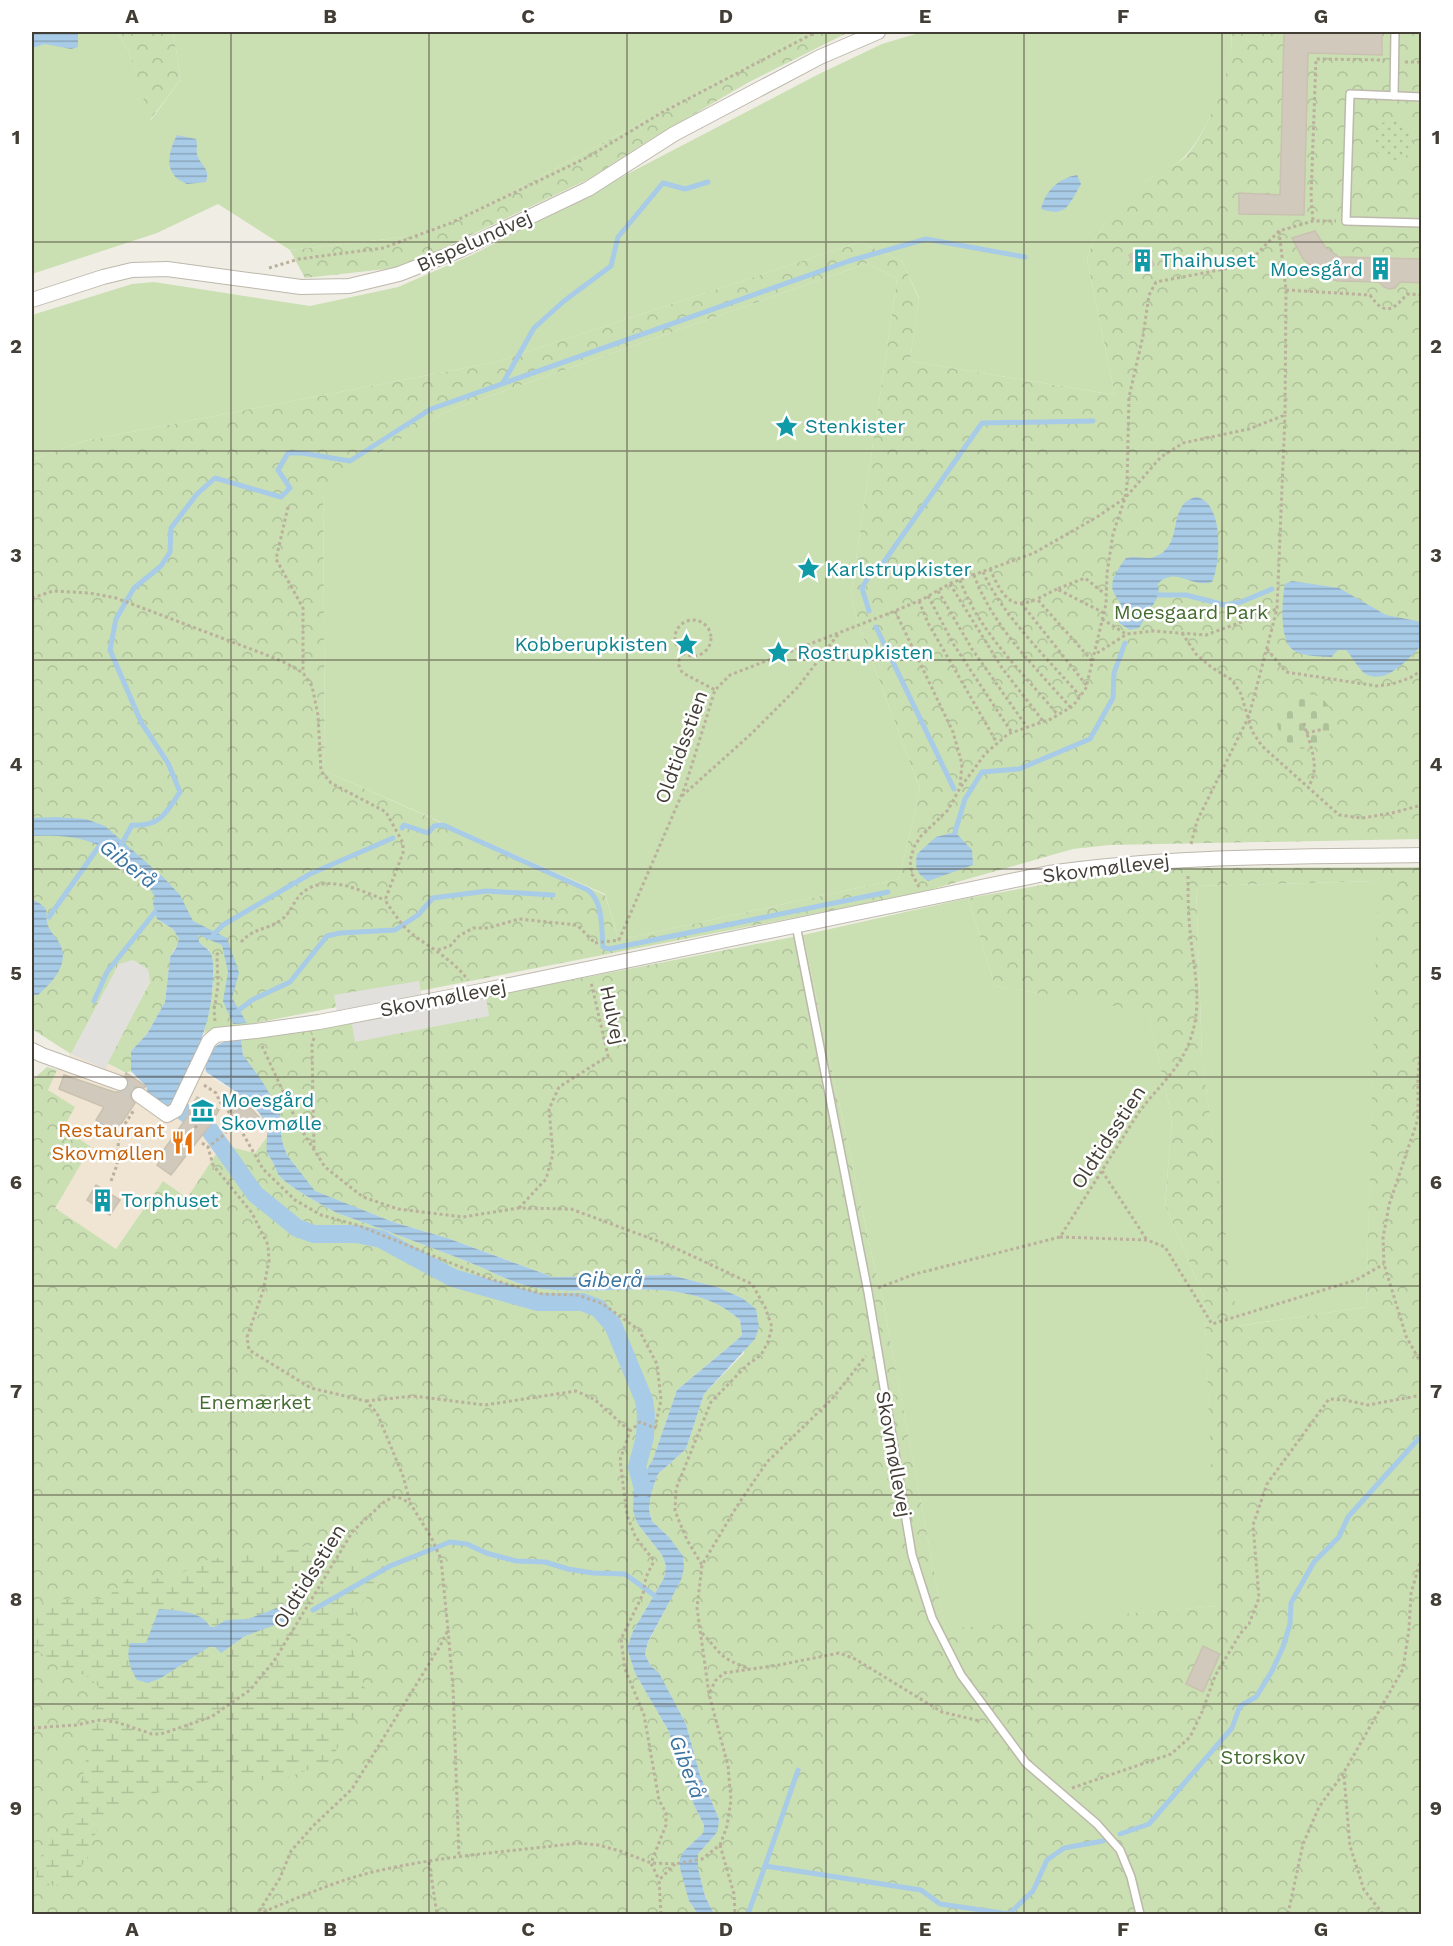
<svg xmlns="http://www.w3.org/2000/svg" width="1453" height="1946" viewBox="0 0 1453 1946" font-family="'Work Sans',sans-serif">
<defs>
<pattern id="forest-crowns" width="20" height="18" patternUnits="userSpaceOnUse" patternTransform="scale(1.5)"><rect width="20" height="18" fill="#cae0b2"/><path d="M2 6a3 3 0 1 1 6 0M12 15a3 3 0 1 1 6 0" fill="none" stroke="#afc19a"/></pattern>
<pattern id="wetland-marsh" width="20" height="14" patternUnits="userSpaceOnUse" patternTransform="scale(1.5)"><rect width="20" height="14" fill="#cae0b2"/><path d="M1 5h8M5 5V1M11 12h8M15 12V8" fill="none" stroke="#afc19a"/></pattern>
<pattern id="cemetery-stones" width="16" height="16" patternUnits="userSpaceOnUse" patternTransform="scale(1.5)"><rect width="16" height="16" fill="#cae0b2"/><path d="M2 7V4a2 2 0 0 1 4 0v3zM10 15v-3a2 2 0 0 1 4 0v3z" fill="#afc19a"/></pattern>
<pattern id="garden-dots" width="8" height="8" patternUnits="userSpaceOnUse" patternTransform="scale(1.5)"><rect width="8" height="8" fill="#cae0b2"/><path d="M2 2h.1M6 6h.1" fill="none" stroke="#afc19a" stroke-width="1.8" stroke-linecap="round"/></pattern>
<pattern id="water-rules" width="6" height="5" patternUnits="userSpaceOnUse" patternTransform="scale(1.5)"><rect width="6" height="5" fill="#a8cbe7"/><path d="M0 2.5h6" fill="none" stroke="#8aa6bc"/></pattern>
</defs>
<rect width="100%" height="100%" fill="#f0ede5"/>
<polygon fill="#f0e4d2" points="119,964 108,1064 146,1086 148,1094 190,1065 243,1097 264,1120 268,1136 255,1153 222,1146 187,1198 162,1182 116,1249 54,1208 90,1147 63,1128 48,1090 57,1070 71,1053"/>
<g fill="#cae0b2">
<polygon points="32,32 117,32 129,52 151,120 181,79 173,32 809,32 469,215 414,236 290,250 218,204 157,233 32,274"/>
<path d="M922,32H1232C1231,39 1232,47 1231,55C1228,80 1204,137 1186,155C1176,166 1159,172 1147,180C1124,195 1093,233 1087,260L1115,395L910,361L919,298L902,261L860,242L496,362L84,441L32,460V315L132,284L154,282L310,306L398,287L474,254L819,74L882,44Z"/>
<polygon points="868,263 897,279 851,594 858,624 920,789 899,879 619,940 605,894 325,771 323,486 445,412"/>
<polygon points="1379,881 1366,1307 1237,1326 1202,1057 1196,886"/>
<polygon points="968,898 995,986 1148,1011 1172,1119 1165,1205 1204,1297 1218,1606 945,1630 881,1291 874,1265 803,935"/>
</g>
<g fill="url(#forest-crowns)" fill-rule="evenodd">
<polygon points="117,32 173,32 181,79 150,120 129,52"/>
<polygon points="809,32 849,32 749,82 648,141 589,179 437,251 395,268 305,278 290,250 414,236 469,215"/>
<path d="M1232,32H1421V839L1110,845L1073,849L915,894L204,1033L213,987L209,950L199,942L157,919L173,929L180,940L170,957L165,1002L147,1034L131,1051V1071L126,1073L107,1063L150,982L119,964L71,1054L32,1029V460L84,441L496,362L860,242L902,261L919,299L910,361L1115,395L1087,260C1093,233 1124,194 1147,180C1158,172 1172,167 1183,159C1202,144 1225,83 1230,59C1232,50 1231,41 1232,32ZM868,263L897,279L851,594L858,624L920,789L899,879L619,940L605,895L325,771L323,487L445,412Z"/>
<path d="M1421,867V1914H714L705,1896L698,1868V1854L715,1835L719,1819L700,1775L686,1724L659,1674L650,1665L645,1654L648,1643L679,1583L668,1536L652,1521L649,1510L651,1493L658,1474L686,1449L704,1394L744,1353L742,1298L717,1287L671,1275L553,1277L450,1239L393,1222L314,1191L287,1155L282,1141V1123L243,1055L241,1039L337,1026L803,935L874,1265L881,1291L945,1629L1217,1606L1204,1297L1165,1205L1172,1119L1148,1012L995,986L968,898L1076,879L1148,868ZM1378,881L1366,1307L1238,1326L1202,1057L1196,886Z"/>
<path d="M47,1067L57,1070L48,1090L75,1107L63,1128L91,1147L55,1208L116,1249L163,1181L187,1198L222,1145L255,1153L268,1136L267,1154C273,1160 274,1166 278,1174C286,1186 324,1206 337,1213C379,1228 420,1243 461,1259C488,1269 513,1285 542,1289C607,1297 687,1272 740,1320L742,1335L737,1340L677,1390L653,1459L634,1492L637,1523L662,1555L666,1566L664,1578L633,1631L627,1648L635,1673L668,1730L694,1805L704,1825L703,1833L684,1851L689,1901L698,1914H32V1080Z"/>
</g>
<path fill="url(#wetland-marsh)" d="M322,1545L332,1550L386,1563L384,1578L358,1607L350,1622L352,1648L365,1689L362,1707L349,1727L330,1762L279,1780H220L170,1789L130,1801L99,1824L86,1860L72,1878L54,1886L36,1878L37,1862L69,1816L83,1775L100,1689C88,1671 73,1673 55,1664C47,1659 40,1652 32,1647V1618L36,1617L43,1601L80,1598L105,1599L132,1575L169,1580L204,1561L240,1553L275,1554L301,1547Z"/>
<circle fill="url(#cemetery-stones)" cx="1305" cy="721" r="28"/>
<circle fill="url(#garden-dots)" cx="1393" cy="140" r="20"/>
<g fill="#e2e0dd">
<polygon points="133,960 148,969 150,981 105,1069 71,1054 119,964"/>
<polygon points="419,981 422,999 337,1013 334,995"/>
<polygon points="486,997 489,1016 355,1042 352,1024"/>
</g>
<g fill="url(#water-rules)">
<polygon points="32,32 78,32 78,47 71,49 45,44 32,48"/>
<path d="M177,135L196,139C198,144 196,149 197,154C200,166 211,168 206,182L187,184C183,182 176,179 174,175C165,164 171,146 177,135Z"/>
<path d="M1077,175L1081,184C1069,204 1067,218 1041,209C1046,190 1059,178 1077,175Z"/>
<path d="M1196,497C1224,501 1221,563 1212,582C1193,589 1174,565 1158,584L1159,595L1139,628L1130,630L1119,623L1118,618L1121,605C1119,600 1115,596 1113,591C1109,580 1120,566 1126,558C1139,555 1145,560 1154,557C1186,546 1165,505 1196,497Z"/>
<path d="M1292,581L1339,588L1386,615L1417,621L1421,623V646C1408,659 1385,687 1364,673C1358,668 1352,657 1346,650H1338L1331,657C1319,656 1304,657 1293,650C1279,639 1282,600 1285,584Z"/>
<path d="M55,817L86,819L105,826L163,877L180,895L193,921L227,938L239,973L232,998L247,1023L233,1024L223,1001L228,972L222,945L198,935L199,942C202,945 207,948 209,951C214,958 213,966 213,974C213,1027 192,1062 169,1108L148,1094L146,1086L131,1071V1051L147,1034L165,1002L170,957L176,948L179,939L173,929L157,919L153,903L155,897C147,882 137,873 124,862C93,837 71,835 32,836V818Z"/>
<path d="M955,832L972,850L973,865L928,881C916,873 915,868 917,854L936,837Z"/>
<path d="M32,899C55,911 42,911 49,928C52,934 57,938 60,944C70,965 52,982 38,995H32Z"/>
<path d="M241,1039L243,1055L262,1081L280,1112L282,1141L287,1155L315,1191L393,1222L450,1239L553,1277L671,1275L717,1287L742,1298L756,1309L759,1327L755,1339L704,1394L686,1449L658,1474L651,1493L649,1510L652,1521L668,1536L683,1556L684,1568L681,1580L648,1642L645,1654L650,1665L659,1673L686,1724L700,1775L719,1819L718,1829L715,1835L698,1854V1868L705,1896L714,1914H698L689,1901L680,1868V1858L684,1851L703,1833L704,1825L694,1805L668,1730L635,1673L627,1648L633,1631L664,1578L666,1566L662,1555L637,1523L633,1510L634,1492L653,1459L677,1390L737,1340L742,1335L740,1320C687,1272 606,1297 542,1289C513,1285 488,1269 461,1259C420,1243 379,1228 337,1213C324,1206 286,1186 278,1174C274,1166 273,1160 267,1154C265,1143 270,1132 264,1121C256,1103 223,1083 206,1072C202,1049 221,1040 241,1039Z"/>
<path d="M282,1606H287L294,1611V1615L291,1619L245,1636L221,1653L215,1647H209L161,1678L148,1683L137,1680C130,1668 126,1657 130,1643H146L159,1609C175,1610 203,1611 210,1627H214L226,1620L248,1619Z"/>
</g>
<g fill="none" stroke-linecap="round" stroke-linejoin="round">
<g stroke="#a8cbe7" stroke-width="5">
<polyline points="503,383 534,328 564,301 611,266 618,237 663,183 685,189 708,182"/>
<polyline points="1159,595 1186,595 1225,605 1241,602 1272,589"/>
<polyline points="869,611 862,588 869,576 876,573 982,423 1093,421"/>
<polyline points="876,627 954,789"/>
<path d="M402,828L404,825L428,833L434,826L443,825L588,890C604,903 601,928 603,947L609,949L888,892"/>
<polyline points="955,832 965,799 982,772 1019,769 1090,739 1113,698 1114,673 1125,643"/>
<path d="M120,847L132,825C160,827 166,813 180,792L168,763L141,722L110,650L116,619L134,588L161,566L170,552L171,528L197,494L215,478L281,497L290,488L278,470L288,453H302L350,461L431,409L849,261L926,239L1025,257"/>
<polyline points="49,917 100,845"/>
<polyline points="213,935 223,925 310,874 393,838"/>
<polyline points="94,1001 107,972 155,912"/>
<polyline points="235,1013 252,1000 290,982 327,936 340,933 395,930 418,915 433,898 487,891 553,895"/>
<polyline points="313,1610 390,1566 450,1542 467,1544 486,1553 516,1561 545,1562 568,1569 593,1573 625,1574 658,1598"/>
<polyline points="1120,1834 1149,1824 1232,1728 1240,1706 1256,1697 1272,1671 1283,1647 1290,1624 1291,1603 1314,1562 1339,1537 1348,1517 1422,1435"/>
<polyline points="765,1866 798,1770"/>
<polyline points="748,1914 765,1866 921,1890 940,1904 1009,1914 1033,1891 1047,1860 1064,1848 1103,1841"/>
</g>
<polyline stroke="#a8cbe7" stroke-width="18" points="184,1112 209,1129 255,1194 297,1228 314,1234 357,1234 381,1239 453,1278 538,1302 582,1302 598,1308 613,1325 644,1400 646,1414 645,1437 637,1467 643,1489"/>
</g>
<g fill="#d0c9bc" stroke="#cac1b0" stroke-width="1.5">
<polygon points="1284,32 1382,32 1382,55 1308,53 1304,215 1239,214 1239,193 1280,195"/>
<polygon points="1315,231 1325,247 1339,257 1422,259 1422,283 1400,282 1395,288 1389,289 1384,287 1379,282 1337,281 1322,275 1303,259 1292,238"/>
<polygon points="1146,247 1154,265 1138,273 1129,255"/>
<polygon points="126,1073 146,1086 144,1088 136,1087 131,1090 131,1098 135,1103 115,1133 96,1120 104,1107 59,1089 64,1075 114,1092 122,1092 129,1085 129,1081 125,1076"/>
<polygon points="197,1097 219,1110 210,1125 171,1175 157,1165 166,1153 163,1151 190,1113 188,1112"/>
<polygon points="241,1098 259,1117 247,1128 229,1109"/>
<polygon points="96,1185 120,1200 110,1215 87,1200"/>
<polygon points="1203,1646 1220,1654 1203,1692 1186,1684"/>
</g>
<g fill="none" stroke-linecap="round" stroke-linejoin="round">
<polyline stroke="#cdcac2" stroke-width="14" stroke-dasharray="14 7" stroke-linecap="butt" points="120,1083 139,1095"/>
<defs>
<g id="service">
<polyline points="1394,96 1395,32"/>
<polyline points="1422,97 1350,94 1346,221 1422,223"/>
<polyline points="796,925 868,1292 912,1555 932,1618 961,1675 1026,1763 1097,1824 1120,1850 1131,1877 1140,1914"/>
</g>
<g id="minor">
<polyline points="32,300 103,277 132,270 167,269 301,287 349,286 399,274 458,251 588,189 674,134 820,57 878,32"/>
<polyline points="32,1050 42,1055 120,1083"/>
<path d="M139,1095L167,1115L176,1110L209,1041L216,1035L256,1031L319,1022L476,992L1049,873C1172,855 1297,857 1422,855"/>
</g>
</defs>
<use href="#service" stroke="#bdb8ac" stroke-width="10"/>
<use href="#minor" stroke="#bdb8ac" stroke-width="16"/>
<g stroke="#bab09c" stroke-width="3" stroke-dasharray="3 3" stroke-linecap="butt">
<polyline points="1405,62 1422,62"/>
<polyline points="1313,220 1311,197 1316,59 1385,60"/>
<polyline points="269,268 299,259 383,248 451,223 588,157 661,113 816,32"/>
<path d="M1286,290L1370,295C1384,316 1393,311 1407,294L1422,295"/>
<polyline points="288,507 276,559 303,608 303,673"/>
<path d="M990,569C995,580 1004,602 1018,603C1024,604 1031,601 1037,599"/>
<path d="M983,572C1002,615 1049,660 1080,696"/>
<path d="M974,575C993,627 1035,667 1071,708"/>
<path d="M960,580C979,632 1023,673 1058,715"/>
<polyline points="950,584 1002,668 1043,721"/>
<polyline points="1057,589 1037,599 1093,662"/>
<polyline points="938,591 972,649 1027,727"/>
<polyline points="928,596 954,645 1012,733"/>
<path d="M32,598L53,591L90,593L116,598L264,654L286,663L303,673L312,686L318,715L321,771L331,783L386,812L403,843V853L385,900C393,912 401,925 412,934C432,949 452,959 468,980"/>
<polyline points="919,601 928,623 997,743"/>
<polyline points="1021,603 1087,686"/>
<polyline points="895,611 953,732 962,764 960,787"/>
<polyline points="1104,613 1057,589 1085,578 1105,594"/>
<polyline points="1102,619 1126,634"/>
<circle cx="693" cy="638" r="18"/>
<polyline points="1182,633 1196,654 1211,667 1232,680 1241,694 1252,731 1262,746 1339,815 1362,818 1392,813 1422,805"/>
<polyline points="1267,649 1286,672 1377,686 1392,684 1410,678 1422,670"/>
<path d="M682,653C678,660 677,666 683,673L715,690"/>
<polyline points="1097,653 1127,634 1153,631 1206,635 1277,609"/>
<path d="M1304,723C1309,744 1322,767 1308,787"/>
<polyline points="1306,733 1324,729"/>
<polyline points="682,796 751,734 798,687 839,633"/>
<polyline points="1191,844 1197,821 1249,716 1277,609 1285,415"/>
<polyline points="919,887 912,874 910,861 914,847 921,836 948,810 960,788 985,754 1008,734 1051,719 1073,706 1086,688 1106,604 1107,573 1113,534 1125,498 1127,484 1129,397 1143,336 1149,295 1156,282 1235,267 1251,260 1279,231 1313,221 1336,221"/>
<path d="M241,942C255,927 265,931 281,920C291,913 293,902 301,894C325,872 359,890 385,900"/>
<polyline points="595,943 619,940 685,787 715,690 730,675 895,611 923,599 951,583 1034,553 1097,517 1125,498 1161,457 1183,443 1249,429 1285,415 1286,290 1279,231"/>
<polyline points="438,950 450,946 459,936 473,928 488,928 519,919 577,925 595,943"/>
<polyline points="215,1021 214,1010 218,986 217,955 219,951"/>
<polyline points="1422,1032 1418,1076 1418,1119 1389,1205 1383,1238 1384,1264 1406,1336 1422,1365"/>
<polyline points="314,1038 312,1045 314,1148"/>
<polyline points="262,1046 299,1126 325,1167 363,1197 398,1209 463,1217 519,1208 571,1209 671,1246 752,1284 765,1307 772,1327 768,1342 761,1355 747,1365 711,1402 676,1489 675,1511 687,1540 702,1565"/>
<polyline points="204,1085 216,1093 220,1102 234,1118 225,1134 208,1147"/>
<polyline points="234,1118 263,1169 295,1200 321,1215 360,1226 490,1279 542,1294 578,1295 603,1304 639,1330 657,1364 661,1400 655,1428 640,1422 630,1431 620,1460 627,1515 635,1536 654,1561 646,1577 643,1594 621,1639 625,1669 644,1715 659,1800 666,1813 666,1825 651,1863 659,1880"/>
<polyline points="195,1128 201,1120"/>
<polyline points="202,1143 208,1147 213,1165 252,1213 268,1245 269,1261 263,1291 247,1337 249,1350 311,1388 366,1401 377,1413 403,1476 410,1502"/>
<polyline points="1102,1171 1147,1240"/>
<polyline points="111,1181 117,1165 119,1133 134,1110"/>
<polyline points="519,1208 546,1179 553,1154 549,1109 559,1087 608,1056 591,982"/>
<polyline points="1060,1237 1147,1240 1165,1247 1212,1324 1356,1280 1384,1264"/>
<path d="M878,1288L915,1274L1060,1237L1139,1112C1156,1089 1181,1068 1190,1040C1204,1003 1193,968 1190,930C1188,912 1188,893 1188,874"/>
<polyline points="366,1401 413,1396 485,1405 576,1391 594,1399 630,1431"/>
<polyline points="448,1630 453,1687 459,1856"/>
<path d="M702,1633C723,1655 719,1658 750,1669"/>
<polyline points="710,1692 715,1681 724,1673 779,1665 839,1653 855,1659 942,1712 980,1721"/>
<polyline points="32,1728 76,1725 100,1720 116,1722 152,1734 161,1734 211,1717 250,1690 274,1661 353,1531 384,1502 393,1497 400,1498 410,1503 431,1537 441,1559 448,1630 440,1646 352,1789 313,1826 291,1851 280,1878 258,1913"/>
<polyline points="1344,1776 1350,1846 1364,1890 1383,1914"/>
<polyline points="1072,1788 1171,1754 1190,1737 1202,1712 1215,1676 1240,1634 1249,1624 1259,1598 1253,1525 1267,1484 1329,1399 1345,1400 1368,1405 1422,1395"/>
<polyline points="720,1845 734,1894 735,1914"/>
<polyline points="429,1862 437,1914"/>
<path d="M258,1914C293,1900 328,1884 365,1874C435,1856 507,1852 578,1843L598,1845L620,1851L651,1863L675,1864L702,1859L720,1845L727,1826L731,1800L728,1766L709,1694L697,1608L702,1565L737,1506L767,1462L832,1399L866,1356"/>
<polyline points="661,1914 659,1880 675,1864"/>
<polyline points="1288,1914 1303,1844 1319,1807 1343,1774 1403,1669 1409,1629 1411,1593 1422,1556"/>
</g>
<use href="#service" stroke="#fff" stroke-width="7"/>
<use href="#minor" stroke="#fff" stroke-width="14"/>
</g>
<path fill="none" stroke="#423d35" stroke-width="1.5" stroke-opacity="0.55" d="M231,32V1914M429,32V1914M627,32V1914M826,32V1914M1024,32V1914M1222,32V1914M32,242H1422M32,451H1422M32,660H1422M32,869H1422M32,1077H1422M32,1286H1422M32,1495H1422M32,1704H1422"/>
<defs>
<symbol id="building-bare" viewBox="-9 -9 18 18"><path d="M-4-6H4V6H1V3H-1V6H-4ZM-2.5-4.3h1.7v1.8h-1.7ZM.8-4.3h1.7v1.8H.8ZM-2.5-1h1.7V.8h-1.7ZM.8-1h1.7V.8H.8Z" fill="#0f9aa8" stroke="#fff" stroke-width="2.5" paint-order="stroke"/></symbol>
<symbol id="sight-bare" viewBox="-9 -9 18 18"><path d="M0-6L1.8-2.2L6-1.7L2.9 1.2L3.7 5.4L0 3.3L-3.7 5.4L-2.9 1.2L-6-1.7L-1.8-2.2Z" fill="#0f9aa8" stroke="#fff" stroke-width="2.5" paint-order="stroke"/></symbol>
<symbol id="museum-bare" viewBox="-9 -9 18 18"><path d="M0-6L6-3V-2H-6V-3ZM-5-1h2V3h-2ZM-1-1h2V3h-2ZM3-1h2V3H3ZM-6 4H6V6H-6Z" fill="#0f9aa8" stroke="#fff" stroke-width="2.5" paint-order="stroke"/></symbol>
<symbol id="restaurant-bare" viewBox="-9 -9 18 18"><path d="M-5-6h1v4h1v-4h1v4h1v-4h1v5L-1.5 .5V6h-2V.5L-5-1ZM5-6V6H3V1.5H1.5Q1.5-4 5-6Z" fill="#e8710a" stroke="#fff" stroke-width="2.5" paint-order="stroke"/></symbol>
</defs>
<g fill-rule="evenodd">
<use href="#building-bare" x="1126" y="244" width="33" height="33"/>
<use href="#building-bare" x="1364" y="252" width="33" height="33"/>
<use href="#sight-bare" x="770" y="410" width="33" height="33"/>
<use href="#sight-bare" x="792" y="552" width="33" height="33"/>
<use href="#sight-bare" x="670" y="628" width="33" height="33"/>
<use href="#sight-bare" x="762" y="636" width="33" height="33"/>
<use href="#museum-bare" x="186" y="1094" width="33" height="33"/>
<use href="#restaurant-bare" x="166" y="1126" width="33" height="33"/>
<use href="#building-bare" x="86" y="1184" width="33" height="33"/>
</g>
<g text-anchor="middle" stroke-width="5" stroke-linejoin="round" paint-order="stroke">
<g font-size="20" fill="#423d35" stroke="#fff">
<text transform="translate(474 241) rotate(-24)" y="7">Bispelundvej</text>
<text transform="translate(681 747) rotate(-70)" y="7">Oldtidsstien</text>
<text transform="translate(1106 868) rotate(-7)" y="7">Skovmøllevej</text>
<text transform="translate(443 998) rotate(-11)" y="7">Skovmøllevej</text>
<text transform="translate(613 1015) rotate(78)" y="7">Hulvej</text>
<text transform="translate(1108 1137) rotate(-57)" y="7">Oldtidsstien</text>
<text transform="translate(894 1454) rotate(80)" y="7">Skovmøllevej</text>
<text transform="translate(309 1576) rotate(-58)" y="7">Oldtidsstien</text>
</g>
<g font-size="20" fill="#0d838f" stroke="#fff" text-anchor="start">
<text x="1160" y="267">Thaihuset</text>
<text x="1363" y="276" text-anchor="end">Moesgård</text>
<text x="805" y="433">Stenkister</text>
<text x="826" y="576">Karlstrupkister</text>
<text x="668" y="651" text-anchor="end">Kobberupkisten</text>
<text x="797" y="659">Rostrupkisten</text>
<text x="221" y="1107">Moesgård<tspan x="221" dy="23">Skovmølle</tspan></text>
<text x="121" y="1207">Torphuset</text>
</g>
<g font-size="20" fill="#456c30" stroke="#fff">
<text x="1191" y="619">Moesgaard Park</text>
<text x="255" y="1409">Enemærket</text>
<text x="1263" y="1764">Storskov</text>
</g>
<g font-size="20" fill="#c56008" stroke="#fff" text-anchor="end">
<text x="165" y="1137">Restaurant<tspan x="165" dy="23">Skovmøllen</tspan></text>
</g>
<g font-size="21" font-style="italic" fill="#3c74a0" stroke="#fff">
<text transform="translate(128 864) rotate(38)" y="7">Giberå</text>
<text x="610" y="1287">Giberå</text>
<text transform="translate(687 1767) rotate(69)" y="7">Giberå</text>
</g>
</g>
<rect width="1453" height="1946" fill="none" stroke="#ffffff" stroke-width="66"/>
<rect x="33" y="33" width="1387" height="1880" fill="none" stroke="#423d35" stroke-width="2"/>
<g font-size="20" text-anchor="middle" font-weight="bold" fill="#423d35">
<text x="132" y="23">A</text>
<text x="330" y="23">B</text>
<text x="528" y="23">C</text>
<text x="726" y="23">D</text>
<text x="925" y="23">E</text>
<text x="1123" y="23">F</text>
<text x="1321" y="23">G</text>
<text x="16" y="144">1</text>
<text x="1436" y="144">1</text>
<text x="16" y="353">2</text>
<text x="1436" y="353">2</text>
<text x="16" y="562">3</text>
<text x="1436" y="562">3</text>
<text x="16" y="771">4</text>
<text x="1436" y="771">4</text>
<text x="16" y="980">5</text>
<text x="1436" y="980">5</text>
<text x="16" y="1189">6</text>
<text x="1436" y="1189">6</text>
<text x="16" y="1398">7</text>
<text x="1436" y="1398">7</text>
<text x="16" y="1606">8</text>
<text x="1436" y="1606">8</text>
<text x="16" y="1815">9</text>
<text x="1436" y="1815">9</text>
<text x="132" y="1936">A</text>
<text x="330" y="1936">B</text>
<text x="528" y="1936">C</text>
<text x="726" y="1936">D</text>
<text x="925" y="1936">E</text>
<text x="1123" y="1936">F</text>
<text x="1321" y="1936">G</text>
</g>
</svg>
